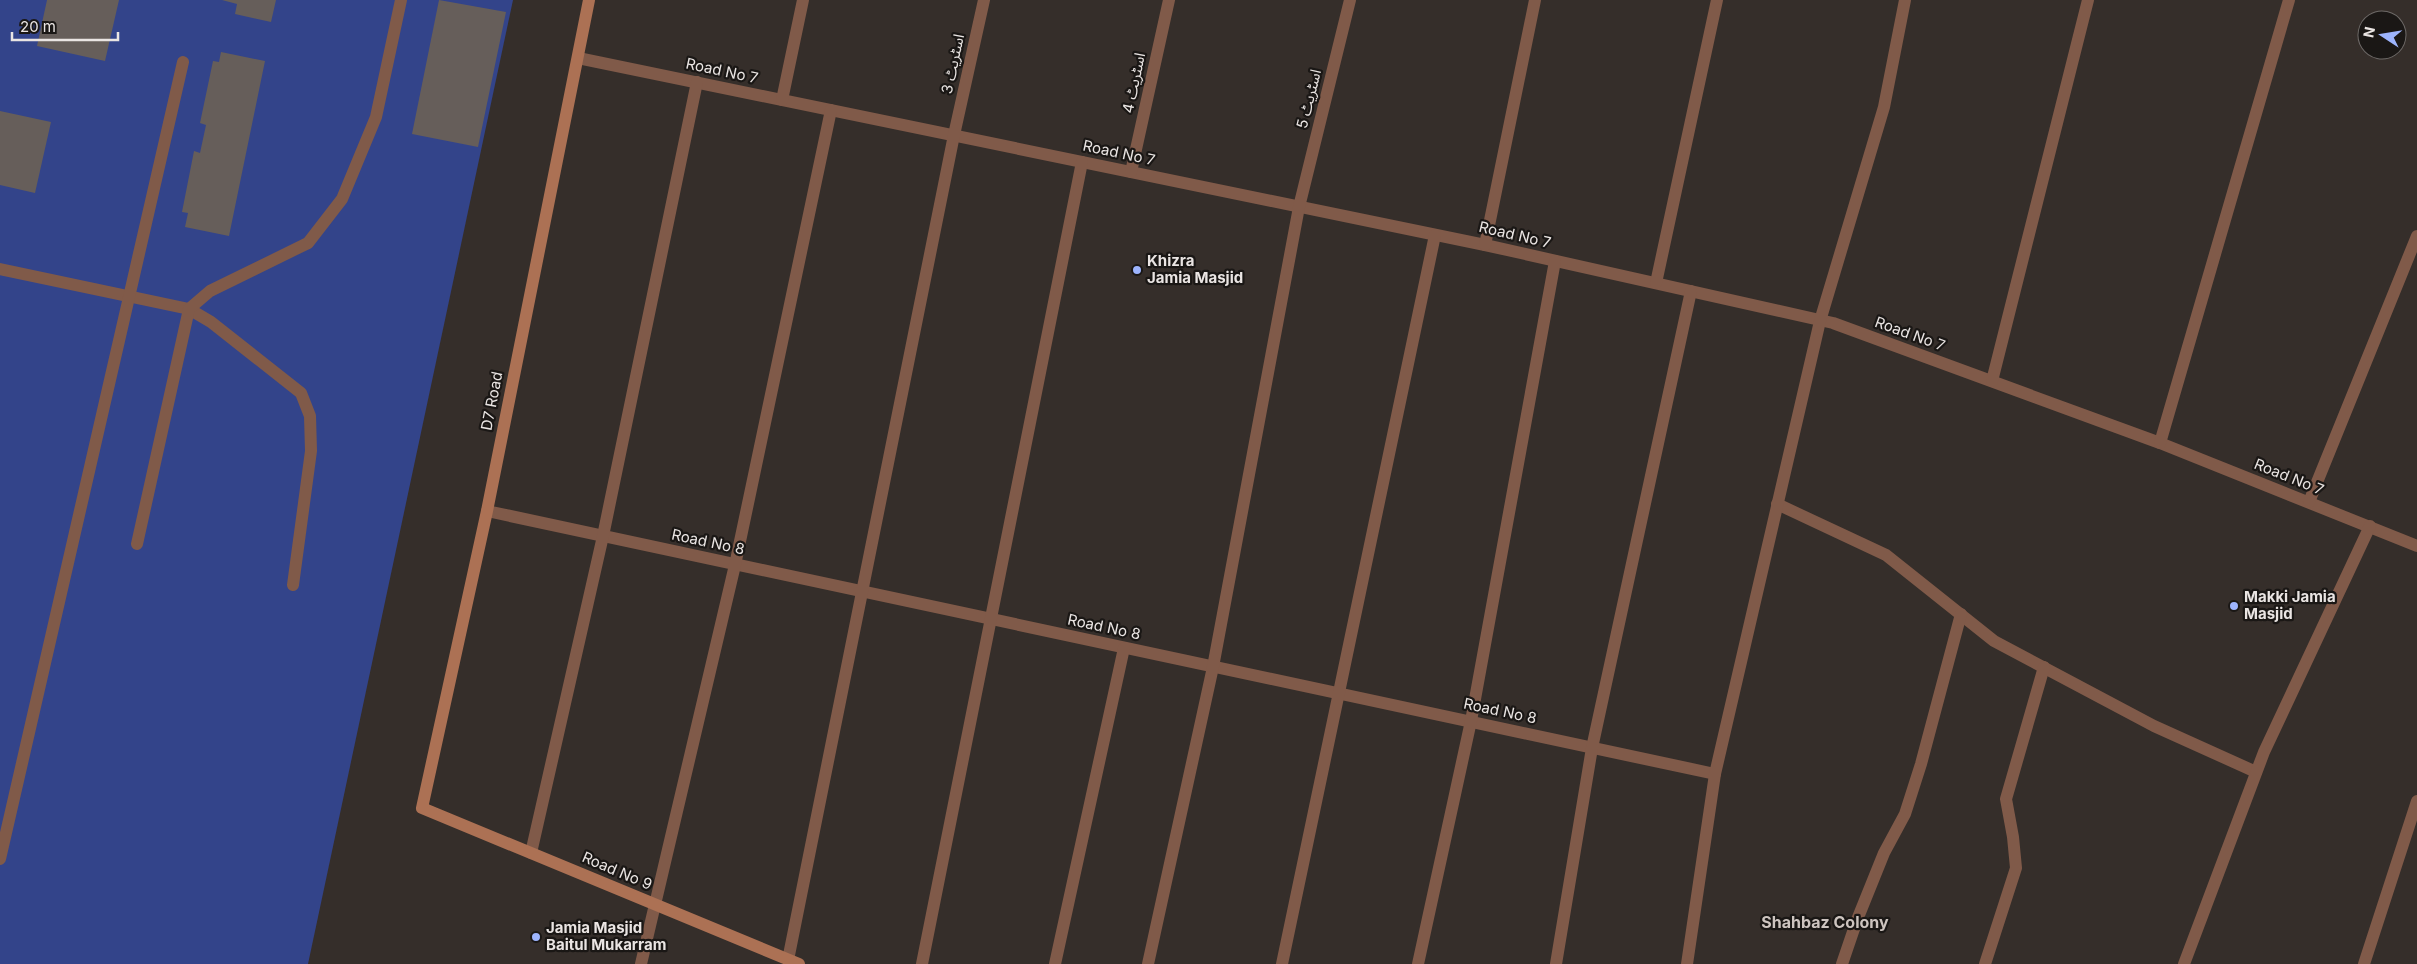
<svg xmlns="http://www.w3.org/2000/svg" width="2417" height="964" viewBox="0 0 2417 964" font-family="Inter,'Noto Sans Arabic',sans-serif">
<rect width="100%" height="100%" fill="#352e2a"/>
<polygon fill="#33448a" points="0,0 513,0 308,964 0,964"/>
<g fill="#665e5a">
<polygon points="47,0 119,0 105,61 37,46"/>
<polygon points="222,0 276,0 271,22 235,14 237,4"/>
<polygon points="439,0 506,12 478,147 412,134"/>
<polygon points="221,52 265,61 229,236 185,227 188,213 182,212 194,151 200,153 206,125 200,123 213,61 219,62"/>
<polygon points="0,111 51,122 35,193 0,185"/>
</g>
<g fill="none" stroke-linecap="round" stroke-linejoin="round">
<g stroke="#805a49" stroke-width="12">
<polyline points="0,269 189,309 211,322 301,393 310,416 311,451 293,585"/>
<polyline points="137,544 189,309 210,291 308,243 342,199 376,117 401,0"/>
<polyline points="0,859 183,62"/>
</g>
<g stroke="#805a49" stroke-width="12">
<polyline points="578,58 1485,245 1833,323 2160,443 2417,546"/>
<polyline points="782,100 803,0"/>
<polyline points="1131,172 1169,0"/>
<polyline points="1485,245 1535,0"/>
<polyline points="1656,283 1717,0"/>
<polyline points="1992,381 2088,0"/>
<polyline points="2160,443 2289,0"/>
<polyline points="2309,502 2417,236"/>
<polyline points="1777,504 1886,555 1994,641 2154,726 2256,772"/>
<polyline points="487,511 1715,774"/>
<polyline points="531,853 603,536 697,82"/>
<polyline points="788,960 954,135 984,0"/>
<polyline points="641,964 735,565 831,110"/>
<polyline points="922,964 1082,162"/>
<polyline points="1055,964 1124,648"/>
<polyline points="1148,964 1213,667 1299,207 1350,0"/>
<polyline points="1282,964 1435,235"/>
<polyline points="1418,964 1471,721 1555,261"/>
<polyline points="1556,964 1592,748 1691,291"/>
<polyline points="1687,964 1715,774 1820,321 1884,107 1905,0"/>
<polyline points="1842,964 1857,920 1884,853 1905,814 1921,764 1961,614"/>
<polyline points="1985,964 2016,868 2013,837 2006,799 2044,667"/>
<polyline points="2184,964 2264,752 2370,526"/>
<polyline points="2364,964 2417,801"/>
</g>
<polyline stroke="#ac7154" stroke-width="12" points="589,0 487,511 422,808 799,964"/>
</g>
<g fill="#9db4fd" stroke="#1a1715" stroke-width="2">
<circle cx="1137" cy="270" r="5"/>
<circle cx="2234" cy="606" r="5"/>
<circle cx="536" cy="937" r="5"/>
</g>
<g text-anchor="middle" stroke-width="4.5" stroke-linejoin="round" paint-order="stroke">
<g font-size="15" fill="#eae5e3" stroke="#1a1715">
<text transform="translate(953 64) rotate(-78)" y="5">اسٹریٹ 3</text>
<text transform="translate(722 71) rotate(12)" y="5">Road No 7</text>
<text transform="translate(1134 83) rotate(-78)" y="5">اسٹریٹ 4</text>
<text transform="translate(1309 99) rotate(-76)" y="5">اسٹریٹ 5</text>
<text transform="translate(1119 153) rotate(12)" y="5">Road No 7</text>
<text transform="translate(1515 235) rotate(13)" y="5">Road No 7</text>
<text transform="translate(1910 334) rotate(20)" y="5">Road No 7</text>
<text transform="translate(492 401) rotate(-79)" y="5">D7 Road</text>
<text transform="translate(2289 477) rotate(22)" y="5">Road No 7</text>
<text transform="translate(708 542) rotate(12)" y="5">Road No 8</text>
<text transform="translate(1104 627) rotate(12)" y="5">Road No 8</text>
<text transform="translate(1500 711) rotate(12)" y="5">Road No 8</text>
<text transform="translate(617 871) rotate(23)" y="5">Road No 9</text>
</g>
<g font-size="15" font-weight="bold" fill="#eae5e3" stroke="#1a1715" text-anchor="start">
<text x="1147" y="266">Khizra<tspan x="1147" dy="17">Jamia Masjid</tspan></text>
<text x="2244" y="602">Makki Jamia<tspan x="2244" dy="17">Masjid</tspan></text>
<text x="546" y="933">Jamia Masjid<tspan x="546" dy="17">Baitul Mukarram</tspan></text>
</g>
<g font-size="16" font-weight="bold" fill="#cdc4bf" stroke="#1a1715">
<text x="1825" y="928">Shahbaz Colony</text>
</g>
</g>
<g transform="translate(2382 35) rotate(282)"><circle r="24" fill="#1a1715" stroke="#6d6967"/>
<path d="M0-4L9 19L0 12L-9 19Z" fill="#9db4fd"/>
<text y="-8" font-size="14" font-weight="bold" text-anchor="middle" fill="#eae5e3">N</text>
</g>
<path d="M12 32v8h106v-8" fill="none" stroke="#eae5e3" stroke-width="2.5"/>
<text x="20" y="32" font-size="15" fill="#eae5e3" stroke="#1a1715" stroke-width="4" paint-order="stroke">20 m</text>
</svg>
